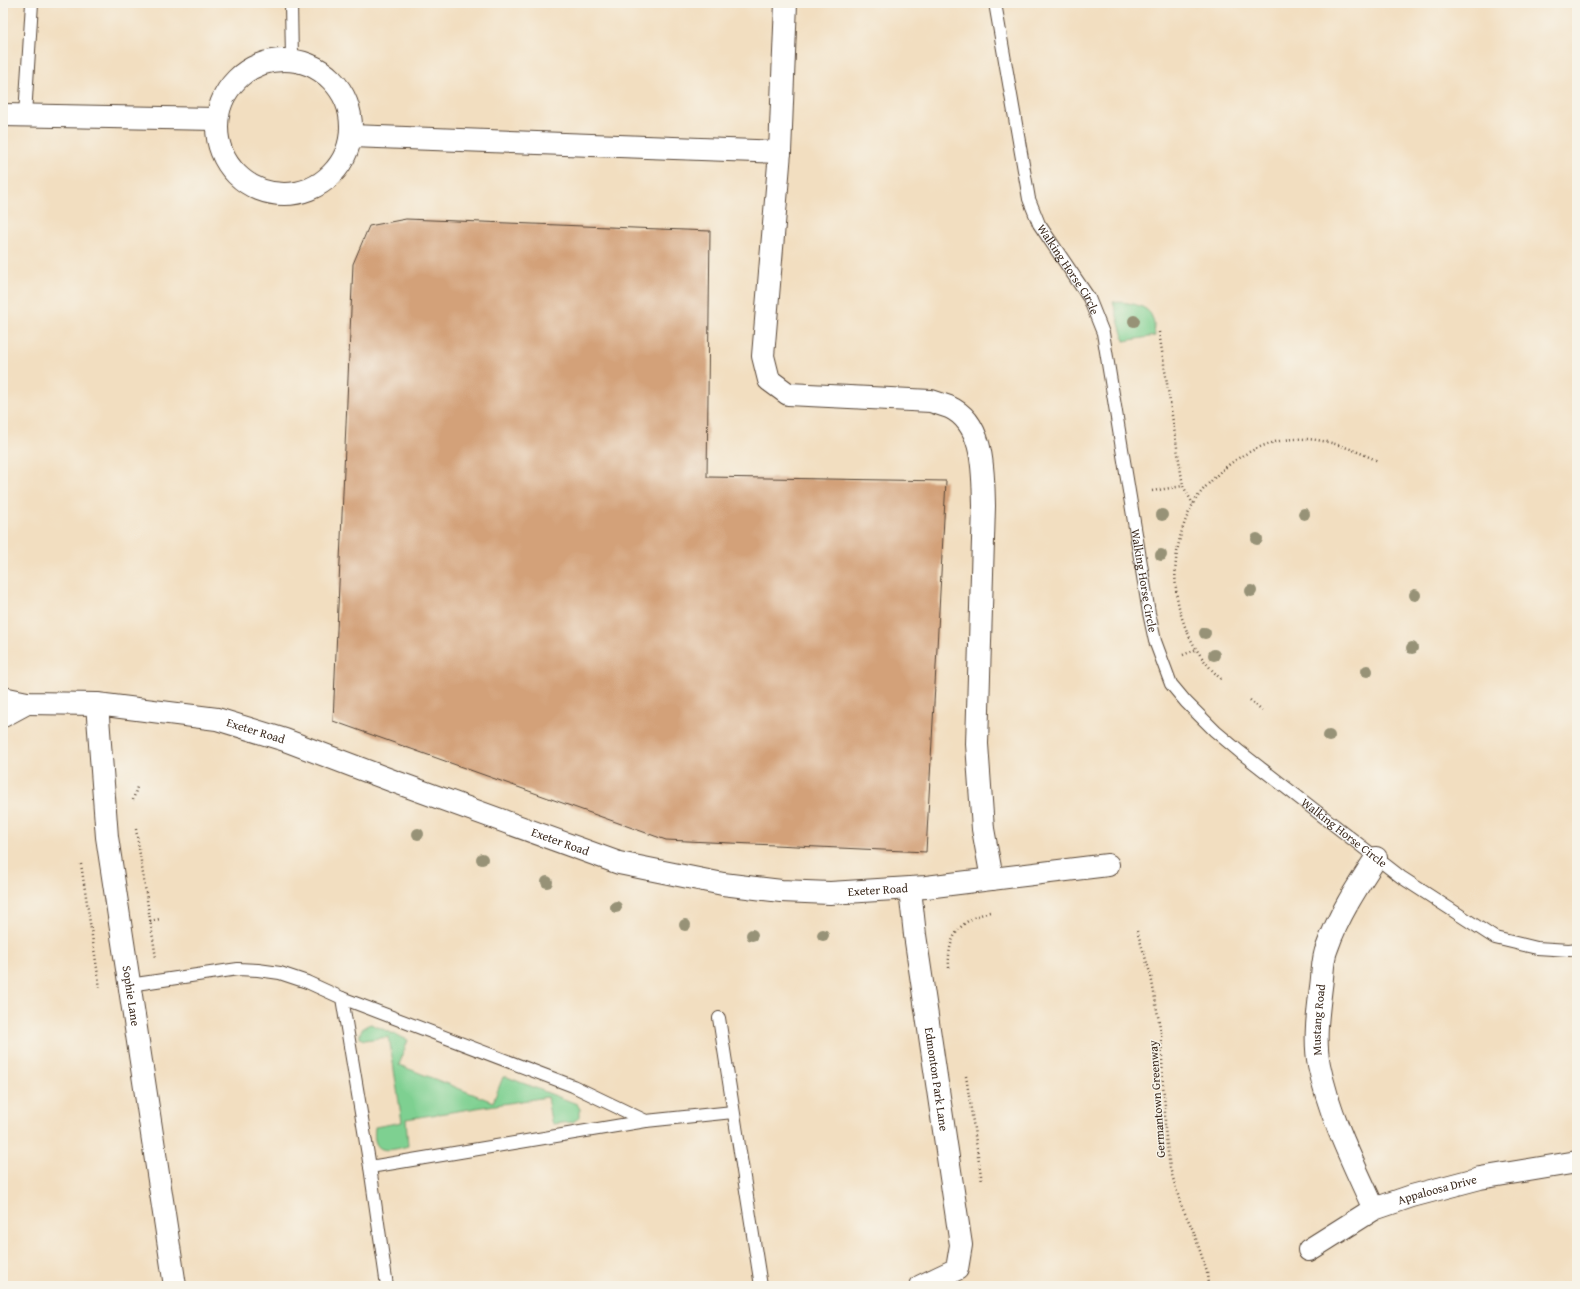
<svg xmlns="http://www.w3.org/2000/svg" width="1580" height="1289" viewBox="0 0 1580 1289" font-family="'Gentium Book Plus',serif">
<rect width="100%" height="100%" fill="#f7f3e8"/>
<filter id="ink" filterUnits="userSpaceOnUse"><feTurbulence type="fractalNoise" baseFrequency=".025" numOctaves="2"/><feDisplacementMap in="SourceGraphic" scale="8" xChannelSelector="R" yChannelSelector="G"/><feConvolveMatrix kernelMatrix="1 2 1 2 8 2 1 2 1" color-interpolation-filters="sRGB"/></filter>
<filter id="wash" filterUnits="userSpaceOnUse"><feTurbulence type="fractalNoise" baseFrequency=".012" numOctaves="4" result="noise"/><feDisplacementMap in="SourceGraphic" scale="16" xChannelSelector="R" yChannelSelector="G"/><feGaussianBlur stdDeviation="0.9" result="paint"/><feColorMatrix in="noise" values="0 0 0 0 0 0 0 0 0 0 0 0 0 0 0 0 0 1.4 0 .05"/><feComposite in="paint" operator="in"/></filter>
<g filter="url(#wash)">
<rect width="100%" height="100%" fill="#f2dec0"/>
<g fill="#7ed091" stroke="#5c7d58">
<path d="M1113,302C1125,302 1148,304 1152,317C1155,323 1154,330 1155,336L1124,341Z"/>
<path d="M371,1024L408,1040L399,1065L493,1102L503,1077H507L577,1104L580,1109V1117L573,1122L553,1124L551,1121L547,1097L406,1119L408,1146C389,1151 371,1156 375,1127L402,1122L389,1037L364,1040L360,1038C359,1030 364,1026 371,1024Z"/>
</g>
<g id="blocks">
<polygon fill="#d3a179" points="406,219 710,231 707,477 946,481 926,852 666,840 333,721 353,264 369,226"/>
</g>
</g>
<g filter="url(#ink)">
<use href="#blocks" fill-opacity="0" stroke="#564536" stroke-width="1"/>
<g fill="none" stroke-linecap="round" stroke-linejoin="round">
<defs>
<g id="service">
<polyline points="291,3 292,59"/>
<path id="s1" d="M995,3L1029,199L1039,224L1089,298L1103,333L1149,613L1155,641L1171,684L1186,702L1215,731L1240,752L1401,877L1495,938L1537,948L1569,950L1577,949"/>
<polyline points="25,115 32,3"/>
<polyline points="129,985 238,969 258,970 280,973 307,982 342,998 370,1167 646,1121 733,1112"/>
<polyline points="342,998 573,1086 646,1121"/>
<polyline points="719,1018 761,1286"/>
<polyline points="370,1167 387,1286"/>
</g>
<g id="minor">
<path d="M786,3L780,152L763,356L769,380L788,394L931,401C937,403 943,405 949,407C985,423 983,473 984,506L977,744L983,829L992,879"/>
<circle cx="284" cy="127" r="67"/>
<polyline points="3,115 216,119"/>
<polyline points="351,136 780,152"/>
<path id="s2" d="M3,698L27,703L97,704L217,719L285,740L393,781L619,863L723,884L781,891L830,893L926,887L1108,865"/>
<path id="s3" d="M97,704L107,837L175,1286"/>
<polyline points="3,716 27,703"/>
<path id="s4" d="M910,889L915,935L961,1245L957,1269L921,1286"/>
<path id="s5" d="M1374,1209C1353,1163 1329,1115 1319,1065C1314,1040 1318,1012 1321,987C1323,974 1322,959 1327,948C1338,916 1357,887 1376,858"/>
<path id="s6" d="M1309,1250L1374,1209L1412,1196L1480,1178L1577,1162"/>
</g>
</defs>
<use href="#service" stroke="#564536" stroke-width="14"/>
<use href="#minor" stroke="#564536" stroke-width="24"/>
<g stroke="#564536" stroke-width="2.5" stroke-dasharray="1 3" stroke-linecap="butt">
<polyline points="1159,332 1183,486 1193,504"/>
<polyline points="1152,491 1183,486"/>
<polyline points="1183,655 1195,650"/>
<path d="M1221,679C1172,634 1162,563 1193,504C1199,493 1209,483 1218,474C1236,457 1260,444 1285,440C1319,435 1348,447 1378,461"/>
<polyline points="1250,700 1262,711"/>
<polyline points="133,800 137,787"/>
<polyline points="136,829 156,958"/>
<polyline points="81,864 100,988"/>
<polyline points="150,921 160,919"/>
<polyline points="1137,931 1151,976 1161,1033 1163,1084 1165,1106 1165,1129 1170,1168 1181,1205 1193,1230 1207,1272 1208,1286"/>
<path d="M949,968C947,937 959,920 990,912"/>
<polyline points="966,1076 982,1182"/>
</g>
<use href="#service" stroke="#fff" stroke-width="12"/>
<use href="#minor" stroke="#fff" stroke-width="22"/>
</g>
<g fill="#979277">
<circle cx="1134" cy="321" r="6"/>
<circle cx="1304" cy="514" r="6"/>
<circle cx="1162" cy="515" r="6"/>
<circle cx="1257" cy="539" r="6"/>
<circle cx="1161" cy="555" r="6"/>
<circle cx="1251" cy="591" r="6"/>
<circle cx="1415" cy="595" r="6"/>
<circle cx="1205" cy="633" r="6"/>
<circle cx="1412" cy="648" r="6"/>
<circle cx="1214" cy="655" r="6"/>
<circle cx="1367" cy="671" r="6"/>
<circle cx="1329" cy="736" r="6"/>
<circle cx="418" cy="834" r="6"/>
<circle cx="482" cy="859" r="6"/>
<circle cx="547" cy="882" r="6"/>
<circle cx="616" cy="907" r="6"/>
<circle cx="685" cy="925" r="6"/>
<circle cx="752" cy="935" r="6"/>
<circle cx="823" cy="935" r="6"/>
</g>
</g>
<g text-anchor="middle" stroke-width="3" stroke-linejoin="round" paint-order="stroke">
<g font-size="12" fill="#3b2a1e" stroke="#f7f3e8">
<text dy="4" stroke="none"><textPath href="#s1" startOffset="280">Walking Horse Circle</textPath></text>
<text dy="4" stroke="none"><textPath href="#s1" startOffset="604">Walking Horse Circle</textPath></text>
<text dy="4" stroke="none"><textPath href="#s2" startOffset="256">Exeter Road</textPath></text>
<text dy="4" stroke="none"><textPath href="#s1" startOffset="940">Walking Horse Circle</textPath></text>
<text dy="4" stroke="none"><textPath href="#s2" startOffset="580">Exeter Road</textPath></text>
<text dy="4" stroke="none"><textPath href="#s2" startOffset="904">Exeter Road</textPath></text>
<text dy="4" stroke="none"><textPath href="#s3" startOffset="294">Sophie Lane</textPath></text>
<text dy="4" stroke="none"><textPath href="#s5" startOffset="200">Mustang Road</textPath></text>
<text dy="4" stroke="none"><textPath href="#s4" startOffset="192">Edmonton Park Lane</textPath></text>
<text transform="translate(1157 1099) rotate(-94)" y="4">Germantown Greenway</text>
<text dy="4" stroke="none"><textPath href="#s6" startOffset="143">Appaloosa Drive</textPath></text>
</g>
</g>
<rect width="1580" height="1289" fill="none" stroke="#f7f3e8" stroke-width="16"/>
</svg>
